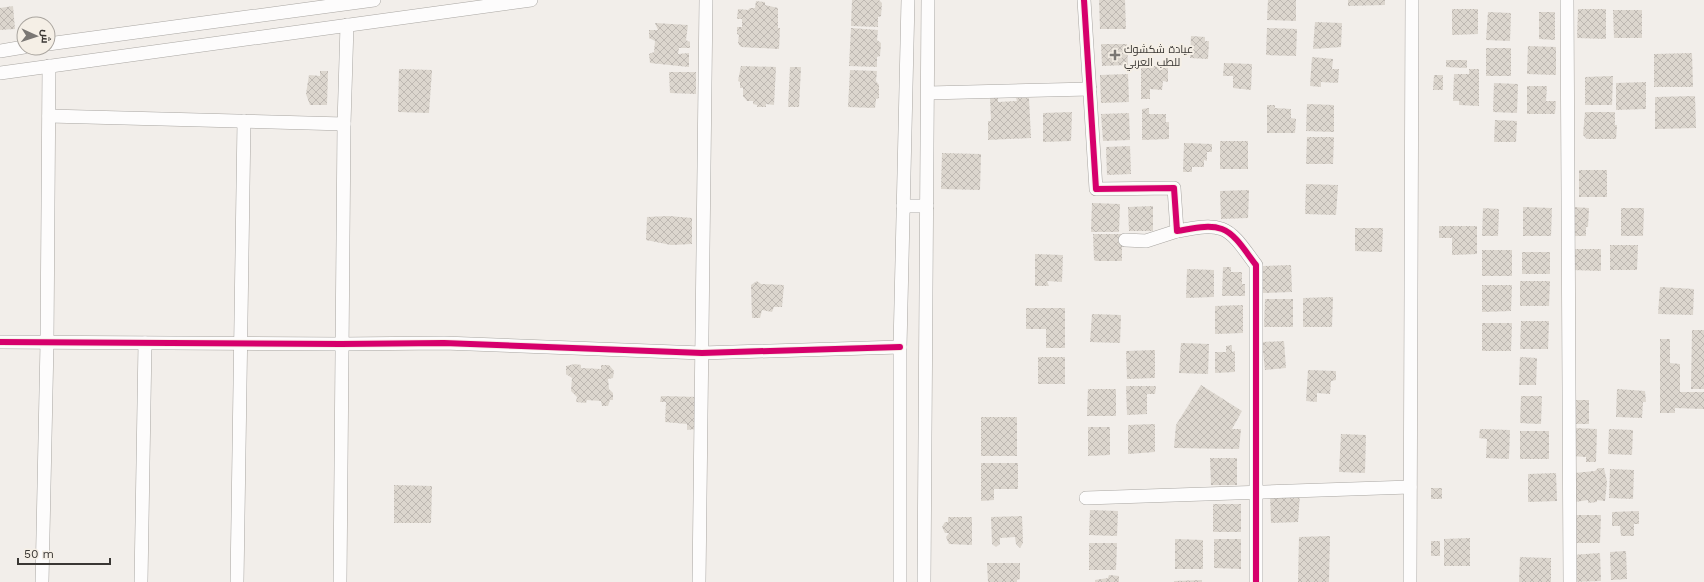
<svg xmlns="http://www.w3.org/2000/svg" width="1704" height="582" viewBox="0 0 1704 582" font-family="'Work Sans',Cairo,sans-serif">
<defs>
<pattern id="building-cross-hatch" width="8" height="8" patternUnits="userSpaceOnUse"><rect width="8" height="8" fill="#dcd6ce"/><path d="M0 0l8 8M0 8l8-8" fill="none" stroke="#beb8b2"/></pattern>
</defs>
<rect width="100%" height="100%" fill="#f2eeea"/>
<g fill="url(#building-cross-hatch)">
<polygon points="852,0 879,0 882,3 881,16 878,17 878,27 851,26"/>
<polygon points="1099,0 1125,0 1126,29 1100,29"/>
<polygon points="1268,0 1296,0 1296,21 1267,20"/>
<polygon points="1348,0 1385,0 1385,5 1348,6"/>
<polygon points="756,1 765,2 765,5 778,8 778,28 780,28 779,49 741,47 738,43 739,35 737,34 737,27 742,27 742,19 737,19 738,9 748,10 750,8 755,8"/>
<polygon points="13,6 15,29 0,30 0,8"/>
<polygon points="1452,9 1478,9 1478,34 1452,35"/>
<polygon points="1578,9 1606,9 1606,39 1577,38"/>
<polygon points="1613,10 1642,10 1642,38 1614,38"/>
<polygon points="1488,12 1511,13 1510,41 1486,40"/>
<polygon points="1539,12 1555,12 1555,40 1539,39"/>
<polygon points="1315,22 1342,23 1341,47 1313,49"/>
<polygon points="655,23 688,25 686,40 690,42 690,48 679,48 678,54 689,53 689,67 650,63 649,54 654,52 655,41 649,38 649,30 658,30"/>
<polygon points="851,28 878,30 877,40 881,43 880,56 877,57 877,67 849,66"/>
<polygon points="1267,28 1297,29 1296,56 1266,55"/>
<polygon points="1191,36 1205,37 1205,41 1209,41 1208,59 1190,58"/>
<polygon points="1101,44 1127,44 1128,65 1102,66"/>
<polygon points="1528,46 1556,47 1556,75 1527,74"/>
<rect x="1486" y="48" width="25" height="28"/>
<polygon points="1692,53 1693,87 1654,87 1654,54"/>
<polygon points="1312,57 1333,59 1332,69 1339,69 1338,83 1321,82 1321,87 1310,86"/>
<polygon points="1446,60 1467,60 1467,68 1446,67"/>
<polygon points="1224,63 1252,64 1251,90 1233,88 1233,76 1223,76"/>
<polygon points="741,66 776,67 774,105 766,104 766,107 757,107 757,105 753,104 753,101 747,101 743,96 743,88 740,88 740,82 738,81"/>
<polygon points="1141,66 1168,66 1168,82 1163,81 1162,90 1150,89 1150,99 1141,99"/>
<polygon points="790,67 801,67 799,107 788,107"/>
<polygon points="399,69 432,70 429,113 398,112"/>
<polygon points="1469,69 1479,69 1479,106 1459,105 1459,101 1453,101 1454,74 1469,74"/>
<polygon points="850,70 877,71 876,81 879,85 879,98 876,99 875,108 848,107"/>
<polygon points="320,71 328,71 327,105 310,105 306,94 309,75 320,76"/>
<polygon points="669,72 696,72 696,94 670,93"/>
<polygon points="1128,74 1129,102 1101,103 1100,75"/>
<polygon points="1434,75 1443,75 1443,90 1433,90"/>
<polygon points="1613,76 1612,105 1585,105 1585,77"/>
<polygon points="1646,82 1646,109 1616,110 1616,83"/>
<polygon points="1494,83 1518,84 1517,113 1493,112"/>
<polygon points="1527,86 1547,86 1546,101 1556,101 1555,114 1527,114"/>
<polygon points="1695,96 1696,128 1655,129 1655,97"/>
<polygon points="990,98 998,98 998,102 1017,101 1016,98 1029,98 1031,138 988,140 988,121 991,121"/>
<polygon points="1307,104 1334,105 1334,132 1306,131"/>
<polygon points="1267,105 1275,105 1275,108 1291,109 1291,118 1296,119 1295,133 1267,133"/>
<polygon points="1149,108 1149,114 1166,114 1166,122 1169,122 1169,139 1142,140 1142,109"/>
<polygon points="1072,112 1071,141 1043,142 1043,113"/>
<polygon points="1585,112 1615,112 1615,125 1617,125 1616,139 1587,139 1583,135"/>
<polygon points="1129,113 1130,140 1103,141 1101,114"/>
<polygon points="1495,120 1517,121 1516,142 1494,142"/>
<polygon points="1307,137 1334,137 1333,164 1306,164"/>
<rect x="1220" y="141" width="28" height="28"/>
<polygon points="1184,143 1212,144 1212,152 1207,152 1207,161 1204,160 1204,167 1192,167 1192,172 1183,172"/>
<polygon points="1130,146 1131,174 1107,175 1106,147"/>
<polygon points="942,153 981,154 980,190 941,189"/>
<rect x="1579" y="170" width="28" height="27"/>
<polygon points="1306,184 1338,185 1336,215 1305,214"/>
<polygon points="1249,190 1248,218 1221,219 1220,191"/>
<polygon points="1092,203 1120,204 1119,232 1091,232"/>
<polygon points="1153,206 1153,231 1129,231 1128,207"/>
<polygon points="1523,207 1552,208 1551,236 1523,236"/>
<polygon points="1572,207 1589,208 1588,227 1586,227 1586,236 1572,236"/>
<polygon points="1483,208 1499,209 1498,236 1482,236"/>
<polygon points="1621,208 1644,208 1643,236 1621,236"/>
<polygon points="669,216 692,218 692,244 671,245 646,240 647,217"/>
<polygon points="1439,226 1477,226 1477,254 1452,255 1452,238 1439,238"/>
<polygon points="1355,228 1383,228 1382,252 1355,251"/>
<polygon points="1093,234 1122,234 1122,261 1096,261 1094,260"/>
<polygon points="1610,245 1638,245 1637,270 1610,270"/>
<polygon points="1572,249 1601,249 1601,271 1572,270"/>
<rect x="1482" y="250" width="30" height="26"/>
<rect x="1522" y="252" width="28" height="22"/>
<polygon points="1035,254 1063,255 1062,282 1047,281 1049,286 1035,286"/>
<polygon points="1291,265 1292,292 1262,293 1262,266"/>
<polygon points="1223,267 1231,267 1231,272 1242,272 1242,284 1245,284 1245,296 1222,296"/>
<polygon points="1187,269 1214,270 1214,297 1186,298"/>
<polygon points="757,281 761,284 784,285 782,307 774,307 772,312 762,310 760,318 752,318 751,285"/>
<polygon points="1520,281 1550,281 1549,306 1520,306"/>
<polygon points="1482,285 1512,285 1511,311 1482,312"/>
<polygon points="1660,287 1694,289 1693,315 1658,314"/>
<polygon points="1333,297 1332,327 1303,327 1303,298"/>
<polygon points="1265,299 1293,299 1293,327 1264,327"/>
<polygon points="1243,305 1243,333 1215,334 1215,306"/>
<polygon points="1026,308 1065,308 1065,348 1046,348 1046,329 1026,329"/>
<polygon points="1092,314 1121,315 1120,343 1090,342"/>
<polygon points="1521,321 1549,321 1548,349 1520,349"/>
<polygon points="1482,323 1512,323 1511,351 1482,351"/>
<polygon points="1692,330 1704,330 1704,389 1691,389"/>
<polygon points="1660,339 1670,339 1670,363 1680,364 1680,392 1704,392 1704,409 1675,408 1675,413 1660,413"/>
<polygon points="1284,341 1286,368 1265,370 1262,342"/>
<polygon points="1181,343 1209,344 1208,374 1179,373"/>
<polygon points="1232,345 1232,352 1235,351 1235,372 1215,373 1215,352 1226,352 1226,346"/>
<polygon points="1155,350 1155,378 1127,379 1126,351"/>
<rect x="1038" y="357" width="27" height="27"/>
<polygon points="1520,357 1537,358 1536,385 1519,385"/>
<polygon points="575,364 581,365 581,368 601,369 601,365 609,365 614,371 613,378 608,379 609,389 613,393 613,400 610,400 608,406 602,406 601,401 587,400 586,403 576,402 577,397 571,391 572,378 566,374 566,366"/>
<polygon points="1308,370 1336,371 1336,380 1331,381 1330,394 1317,393 1317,402 1306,401"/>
<polygon points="1201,385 1242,411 1232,429 1241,429 1239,449 1174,448 1176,425"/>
<polygon points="1126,386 1156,386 1155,394 1147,394 1147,414 1127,415"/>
<polygon points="1088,389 1116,389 1116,416 1087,416"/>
<polygon points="1617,389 1645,391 1646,402 1643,402 1642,418 1616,417"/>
<polygon points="661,396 698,397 696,429 687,430 687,424 665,422 666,402 660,402"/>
<polygon points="1521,396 1542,396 1541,424 1520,423"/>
<rect x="1569" y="400" width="20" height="24"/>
<rect x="981" y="417" width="36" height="39"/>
<polygon points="1155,424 1155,452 1128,454 1128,425"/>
<polygon points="1088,427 1110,427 1110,455 1088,456"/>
<polygon points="1573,428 1597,429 1596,462 1586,462 1586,457 1572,456"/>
<polygon points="1480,429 1510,430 1509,459 1486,458 1487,439 1479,438"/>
<polygon points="1609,429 1633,430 1632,455 1608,454"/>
<rect x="1520" y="431" width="29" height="28"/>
<polygon points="1341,434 1366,435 1365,473 1339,472"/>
<polygon points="1210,458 1237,458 1237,485 1211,485"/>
<polygon points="981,463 1018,463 1018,489 994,489 994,500 981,501"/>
<polygon points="1598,468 1604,468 1607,482 1605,501 1597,500 1597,502 1588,503 1588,500 1575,502 1574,473 1595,471"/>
<polygon points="1610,469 1634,470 1633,499 1609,498"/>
<polygon points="1556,473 1557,501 1528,502 1528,474"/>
<polygon points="394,485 432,486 431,523 394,523"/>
<rect x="1431" y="488" width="11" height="11"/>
<polygon points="1300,494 1298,522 1271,523 1270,495"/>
<rect x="1213" y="504" width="28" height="28"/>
<polygon points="1090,510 1118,511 1117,536 1089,535"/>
<polygon points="1639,511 1639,524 1634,524 1634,536 1621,536 1620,526 1612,526 1612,512"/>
<polygon points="1574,515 1601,515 1600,543 1574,543"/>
<polygon points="1022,516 1023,543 1020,548 1016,544 1015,537 1000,538 1000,544 996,547 992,544 991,517"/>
<polygon points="948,517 972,517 972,545 949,544 946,537 949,533 945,533 942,527 945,522 948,522"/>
<polygon points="1330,536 1329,582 1298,582 1299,537"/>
<polygon points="1470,538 1470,566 1444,566 1444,539"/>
<polygon points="1175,539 1203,540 1203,569 1175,569"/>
<polygon points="1214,539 1241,539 1241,569 1214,568"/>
<rect x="1431" y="541" width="9" height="15"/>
<polygon points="1089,543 1117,543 1116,570 1089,570"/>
<polygon points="1626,551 1627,579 1611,580 1610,552"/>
<polygon points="1600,553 1601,581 1572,582 1572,555"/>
<polygon points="1520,557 1551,558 1551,582 1519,582"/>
<polygon points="987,563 1020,563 1020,579 1017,580 1017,582 988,582"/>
<polygon points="1109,575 1119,576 1119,582 1095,582 1095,580 1108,578"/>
<polygon points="1202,580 1202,582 1174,582 1174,581"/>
</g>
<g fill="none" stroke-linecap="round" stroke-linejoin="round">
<defs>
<g id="minor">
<path d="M1084,0L1096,189L1174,188L1177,231C1191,229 1208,224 1222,229C1236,234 1247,254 1256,265V582"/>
<polyline points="1567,0 1570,582"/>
<polyline points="48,44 374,0"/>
<polyline points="0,51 24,47"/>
<polyline points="0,73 531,0"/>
<polyline points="928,93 1090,89"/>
<polyline points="49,116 344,124"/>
<polyline points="903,206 927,206"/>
<polyline points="1125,240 1146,241 1177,231"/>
<polyline points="0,342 341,344 444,343 702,353 900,347"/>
<polyline points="1086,498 1410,487"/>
<polyline points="42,582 47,343 49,66"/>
<polyline points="141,582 145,343"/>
<polyline points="237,582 244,121"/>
<polyline points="340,582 344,124 347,25"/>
<polyline points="699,582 706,0"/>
<polyline points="900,582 900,347 908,0"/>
<polyline points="924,582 928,0"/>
<polyline points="1410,582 1412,0"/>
</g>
</defs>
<use href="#minor" stroke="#a9a6a2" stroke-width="14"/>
<use href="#minor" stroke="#fdfcfc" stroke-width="13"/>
<defs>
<g id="cycleway">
<path d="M1084,0L1096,189L1174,188L1177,231C1191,229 1208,224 1222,229C1236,234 1247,254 1256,265V582"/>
<polyline points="0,342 341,344 444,343 702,353 900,347"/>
</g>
</defs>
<use href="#cycleway" stroke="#f5efe6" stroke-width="8"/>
<use href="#cycleway" stroke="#d6006c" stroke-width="6"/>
</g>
<path fill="#7a7774" stroke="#f5efe6" stroke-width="1.5" d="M1113 49h4v4h4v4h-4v4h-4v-4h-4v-4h4z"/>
<g text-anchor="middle" stroke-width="4" stroke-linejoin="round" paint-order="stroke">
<g font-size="11" fill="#3a3734" stroke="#f5efe6" text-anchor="start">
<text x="1124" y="53">عيادة شكشوك<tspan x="1124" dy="13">للطب العربي</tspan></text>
</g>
</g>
<g transform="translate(36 36) rotate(93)"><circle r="19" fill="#f5efe6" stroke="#aaa59f"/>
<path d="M0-3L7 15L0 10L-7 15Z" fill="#7a7774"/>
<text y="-6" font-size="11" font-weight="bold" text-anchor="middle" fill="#3a3734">ش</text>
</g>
<path d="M18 558v6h92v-6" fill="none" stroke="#3a3734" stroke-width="2"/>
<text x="24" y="558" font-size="12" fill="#3a3734" stroke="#f5efe6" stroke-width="3" paint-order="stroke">50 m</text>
</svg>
